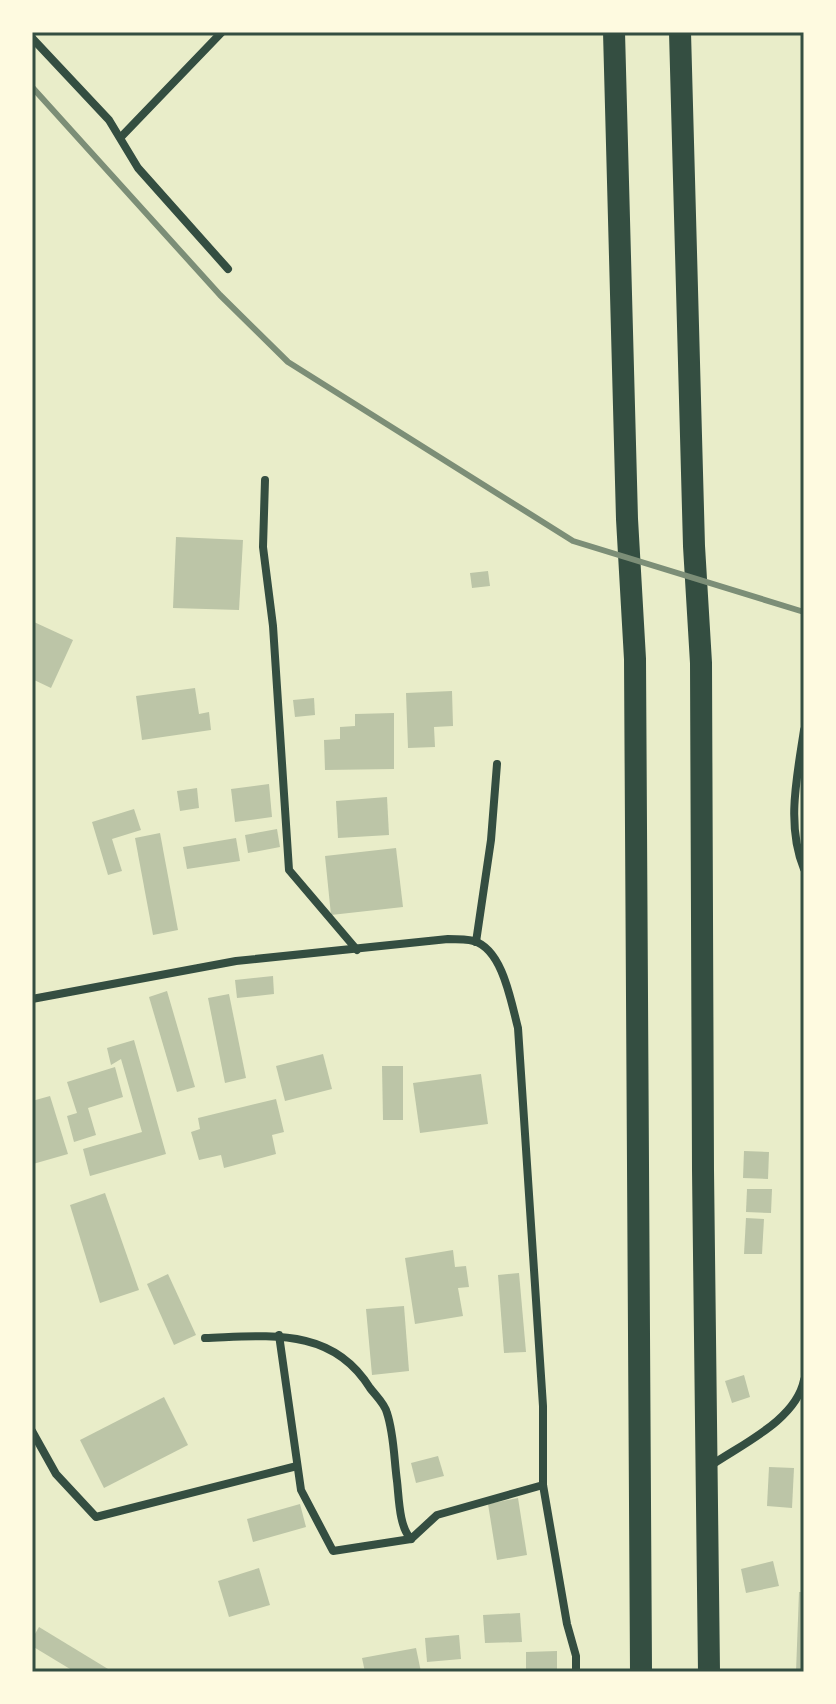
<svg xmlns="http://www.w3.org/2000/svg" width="836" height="1704" viewBox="0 0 836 1704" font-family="'Source Serif 4',serif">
<rect width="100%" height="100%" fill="#e9edc9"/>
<g fill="#bcc5a7">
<polygon points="176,537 243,540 239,610 173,608"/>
<polygon points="488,571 490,586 472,588 470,573"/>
<polygon points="34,622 73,640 51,688 32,679"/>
<polygon points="195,688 199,714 209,712 211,730 142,740 136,696"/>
<polygon points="452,691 453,726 434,727 435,747 408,748 406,693"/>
<polygon points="314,698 315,715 295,717 293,700"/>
<polygon points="394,713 394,769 325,770 324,740 340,739 340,727 355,726 355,714"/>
<polygon points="269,784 272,817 235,822 231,789"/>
<polygon points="197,788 199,808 180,811 177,791"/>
<polygon points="387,797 389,835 338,838 336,801"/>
<polygon points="134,809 141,830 112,839 122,871 108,875 92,822"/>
<polygon points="277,829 280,847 248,853 245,835"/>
<polygon points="160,833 178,930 153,935 135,838"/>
<polygon points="236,838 240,861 187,869 183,847"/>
<polygon points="396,848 403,907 331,915 325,856"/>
<polygon points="273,976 274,994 237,998 235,980"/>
<polygon points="167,991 195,1087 177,1092 149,997"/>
<polygon points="229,994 246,1078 225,1083 208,998"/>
<polygon points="134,1040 166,1154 90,1176 83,1149 142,1132 121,1059 111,1065 107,1048"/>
<polygon points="323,1054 332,1089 285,1101 276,1066"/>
<polygon points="382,1066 403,1066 403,1120 383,1120"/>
<polygon points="115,1067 123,1097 88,1108 96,1135 74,1142 67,1116 77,1113 67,1082"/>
<polygon points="481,1074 488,1124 420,1133 413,1083"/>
<polygon points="50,1096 68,1154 33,1164 32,1101"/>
<polygon points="276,1099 284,1132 272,1135 276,1154 224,1168 221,1155 199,1160 191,1132 200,1129 198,1118"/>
<polygon points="744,1151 769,1152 768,1179 743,1178"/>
<polygon points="747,1189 772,1189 771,1213 746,1212"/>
<polygon points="105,1193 139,1290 100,1303 70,1205"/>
<polygon points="746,1218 764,1219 762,1254 744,1254"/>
<polygon points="453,1250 455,1267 466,1266 469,1287 458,1288 463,1316 415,1324 405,1258"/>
<polygon points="519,1273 526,1352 504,1353 498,1275"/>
<polygon points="168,1274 196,1335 174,1345 147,1284"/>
<polygon points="404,1306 409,1371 372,1375 366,1309"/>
<polygon points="744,1375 750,1397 732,1403 725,1381"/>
<polygon points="164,1397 188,1445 104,1488 80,1440"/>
<polygon points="438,1456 444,1476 416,1483 411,1463"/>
<polygon points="769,1467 794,1468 792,1508 767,1506"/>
<polygon points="518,1498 527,1555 497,1560 488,1504"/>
<polygon points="300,1504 306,1527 253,1542 247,1519"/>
<polygon points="773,1561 779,1586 746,1593 741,1569"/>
<polygon points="259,1568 270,1605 229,1617 218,1581"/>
<polygon points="799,1592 804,1592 804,1672 796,1672"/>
<polygon points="520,1613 522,1642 485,1643 483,1615"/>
<polygon points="39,1627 113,1672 75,1672 32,1646 32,1639"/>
<polygon points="459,1635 461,1659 427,1662 425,1638"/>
<polygon points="416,1648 421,1672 365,1672 362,1658"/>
<polygon points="557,1651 557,1672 526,1672 526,1652"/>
</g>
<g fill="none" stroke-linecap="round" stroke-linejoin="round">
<g stroke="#344e41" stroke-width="8">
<polyline points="32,38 109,120 138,168 228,269"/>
<polyline points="121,137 222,32"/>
<polyline points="265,480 263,547 273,626 289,870 357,950"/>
<path d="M804,730C797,777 786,825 804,869"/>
<polyline points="476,942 491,840 497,764"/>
<path d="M32,999L236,961L448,939C456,939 466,939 474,941C503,950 511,1002 518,1028L543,1406V1485L567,1624L576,1656V1672"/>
<polyline points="279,1335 301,1490 333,1551 411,1539"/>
<path d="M205,1338C268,1336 332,1326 370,1388C376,1396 385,1404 387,1413C394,1434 394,1459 397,1481C399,1498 399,1527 411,1539L437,1515L543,1485"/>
<polyline points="32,1431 56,1474 96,1517 297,1466"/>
<path d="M710,1466C742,1444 796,1420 804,1380"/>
</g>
<g stroke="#344e41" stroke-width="22">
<polyline points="614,32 627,519 635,659 641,1672"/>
<polyline points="680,32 694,546 701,663 703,1170 709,1672"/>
</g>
<polyline stroke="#7c8e77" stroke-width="6" points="32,87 220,295 288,362 573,541 804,612"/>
</g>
<rect width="836" height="1704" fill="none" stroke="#fefae0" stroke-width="68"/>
<rect x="34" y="34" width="768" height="1636" fill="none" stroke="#344e41" stroke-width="3"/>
</svg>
